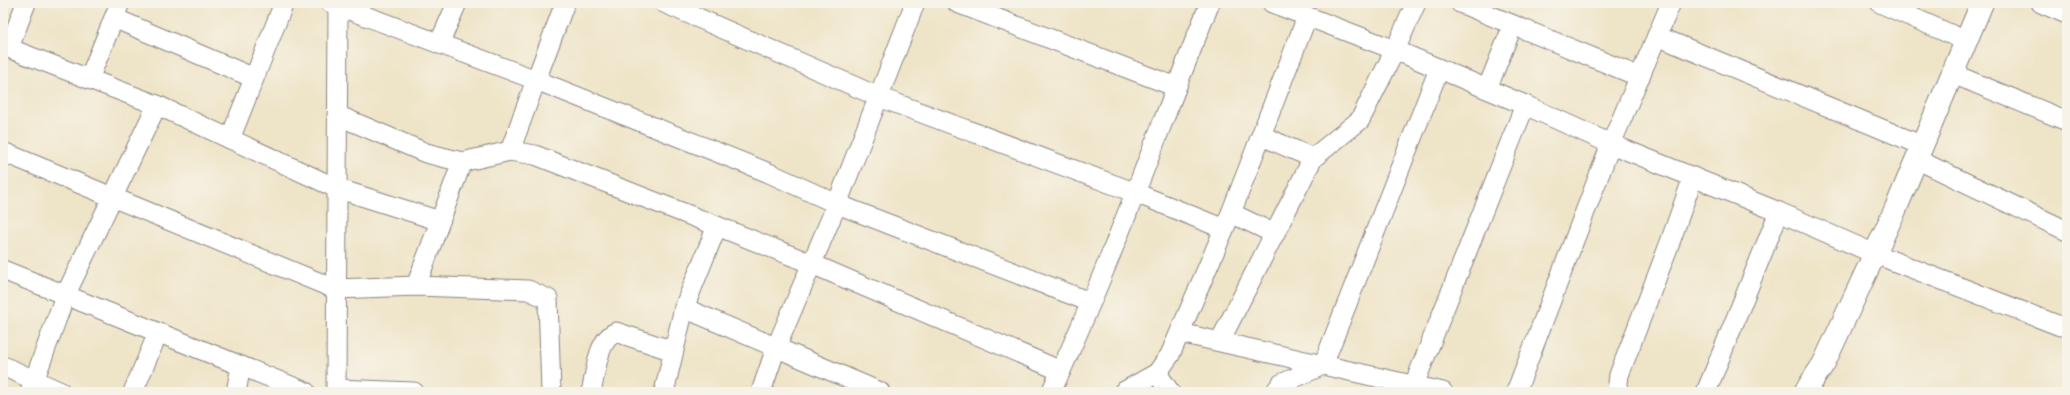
<svg xmlns="http://www.w3.org/2000/svg" width="2070" height="395" viewBox="0 0 2070 395" font-family="'Patrick Hand',sans-serif">
<rect width="100%" height="100%" fill="#f7f3e8"/>
<filter id="ink" filterUnits="userSpaceOnUse"><feTurbulence type="fractalNoise" baseFrequency=".025" numOctaves="2"/><feDisplacementMap in="SourceGraphic" scale="8" xChannelSelector="R" yChannelSelector="G"/><feConvolveMatrix kernelMatrix="1 2 1 2 8 2 1 2 1" color-interpolation-filters="sRGB"/></filter>
<filter id="wash" filterUnits="userSpaceOnUse"><feTurbulence type="fractalNoise" baseFrequency=".012" numOctaves="4" result="noise"/><feDisplacementMap in="SourceGraphic" scale="16" xChannelSelector="R" yChannelSelector="G"/><feGaussianBlur stdDeviation="0.9" result="paint"/><feColorMatrix in="noise" values="0 0 0 0 0 0 0 0 0 0 0 0 0 0 0 0 0 1.4 0 .05"/><feComposite in="paint" operator="in"/></filter>
<g filter="url(#wash)">
<rect width="100%" height="100%" fill="#eee4c7"/>
</g>
<g filter="url(#ink)">
<g fill="none" stroke-linecap="round" stroke-linejoin="round">
<defs>
<g id="minor">
<polyline points="331,3 536,80 565,3"/>
<polyline points="664,3 879,97 1136,193 1224,229"/>
<polyline points="957,3 1176,87"/>
<polyline points="1272,3 1395,50 1525,105 1611,144 1779,212 1875,254 2060,326 2067,325"/>
<polyline points="1460,3 1640,77"/>
<polyline points="1880,3 1966,41"/>
<polyline points="2041,3 2067,14"/>
<polyline points="114,18 254,78"/>
<polyline points="1657,36 1923,146"/>
<polyline points="439,44 457,3"/>
<polyline points="3,46 157,105 336,188 440,221"/>
<polyline points="9,48 26,3"/>
<polyline points="1953,74 2067,121"/>
<polyline points="89,79 120,3"/>
<polyline points="1487,89 1513,25"/>
<polyline points="337,115 426,153 462,162 510,151 535,155 717,226 684,308 880,392"/>
<polyline points="1262,136 1313,158"/>
<polyline points="230,139 284,3"/>
<polyline points="510,151 536,80 769,173 837,204 1090,302"/>
<polyline points="3,152 335,289 416,286 528,290 548,299 551,392"/>
<polyline points="1918,160 2067,231"/>
<polyline points="1231,213 1275,234"/>
<polyline points="717,226 812,264 1061,371"/>
<polyline points="3,270 306,392"/>
<polyline points="416,286 462,162"/>
<polyline points="1180,333 1443,392"/>
<polyline points="1220,341 1313,158 1360,120 1395,50 1416,3"/>
<polyline points="3,366 61,392"/>
<polyline points="1157,373 1170,392"/>
<polyline points="1414,385 1525,105"/>
<polyline points="336,389 414,392"/>
<polyline points="30,392 65,296 157,105"/>
<polyline points="133,392 158,333"/>
<polyline points="236,392 241,366"/>
<polyline points="336,392 338,6"/>
<path d="M591,392C596,373 597,340 616,332L673,351"/>
<polyline points="664,392 684,308"/>
<polyline points="761,392 776,348 837,204 915,3"/>
<path d="M1051,392C1111,265 1157,132 1210,3"/>
<polyline points="1123,392 1157,373 1170,355 1231,213 1307,17"/>
<polyline points="1275,392 1281,384 1323,365 1439,69"/>
<polyline points="1516,392 1611,144 1671,3"/>
<polyline points="1617,392 1619,375 1669,245 1693,177"/>
<polyline points="1706,392 1779,212"/>
</g>
<polyline id="major" points="1805,392 1824,363 1896,208 1982,3"/>
</defs>
<use href="#minor" stroke="#888381" stroke-width="21"/>
<use href="#major" stroke="#888381" stroke-width="24"/>
<use href="#minor" stroke="#fff" stroke-width="19"/>
<use href="#major" stroke="#fff" stroke-width="22"/>
</g>
</g>
<rect width="2070" height="395" fill="none" stroke="#f7f3e8" stroke-width="16"/>
</svg>
